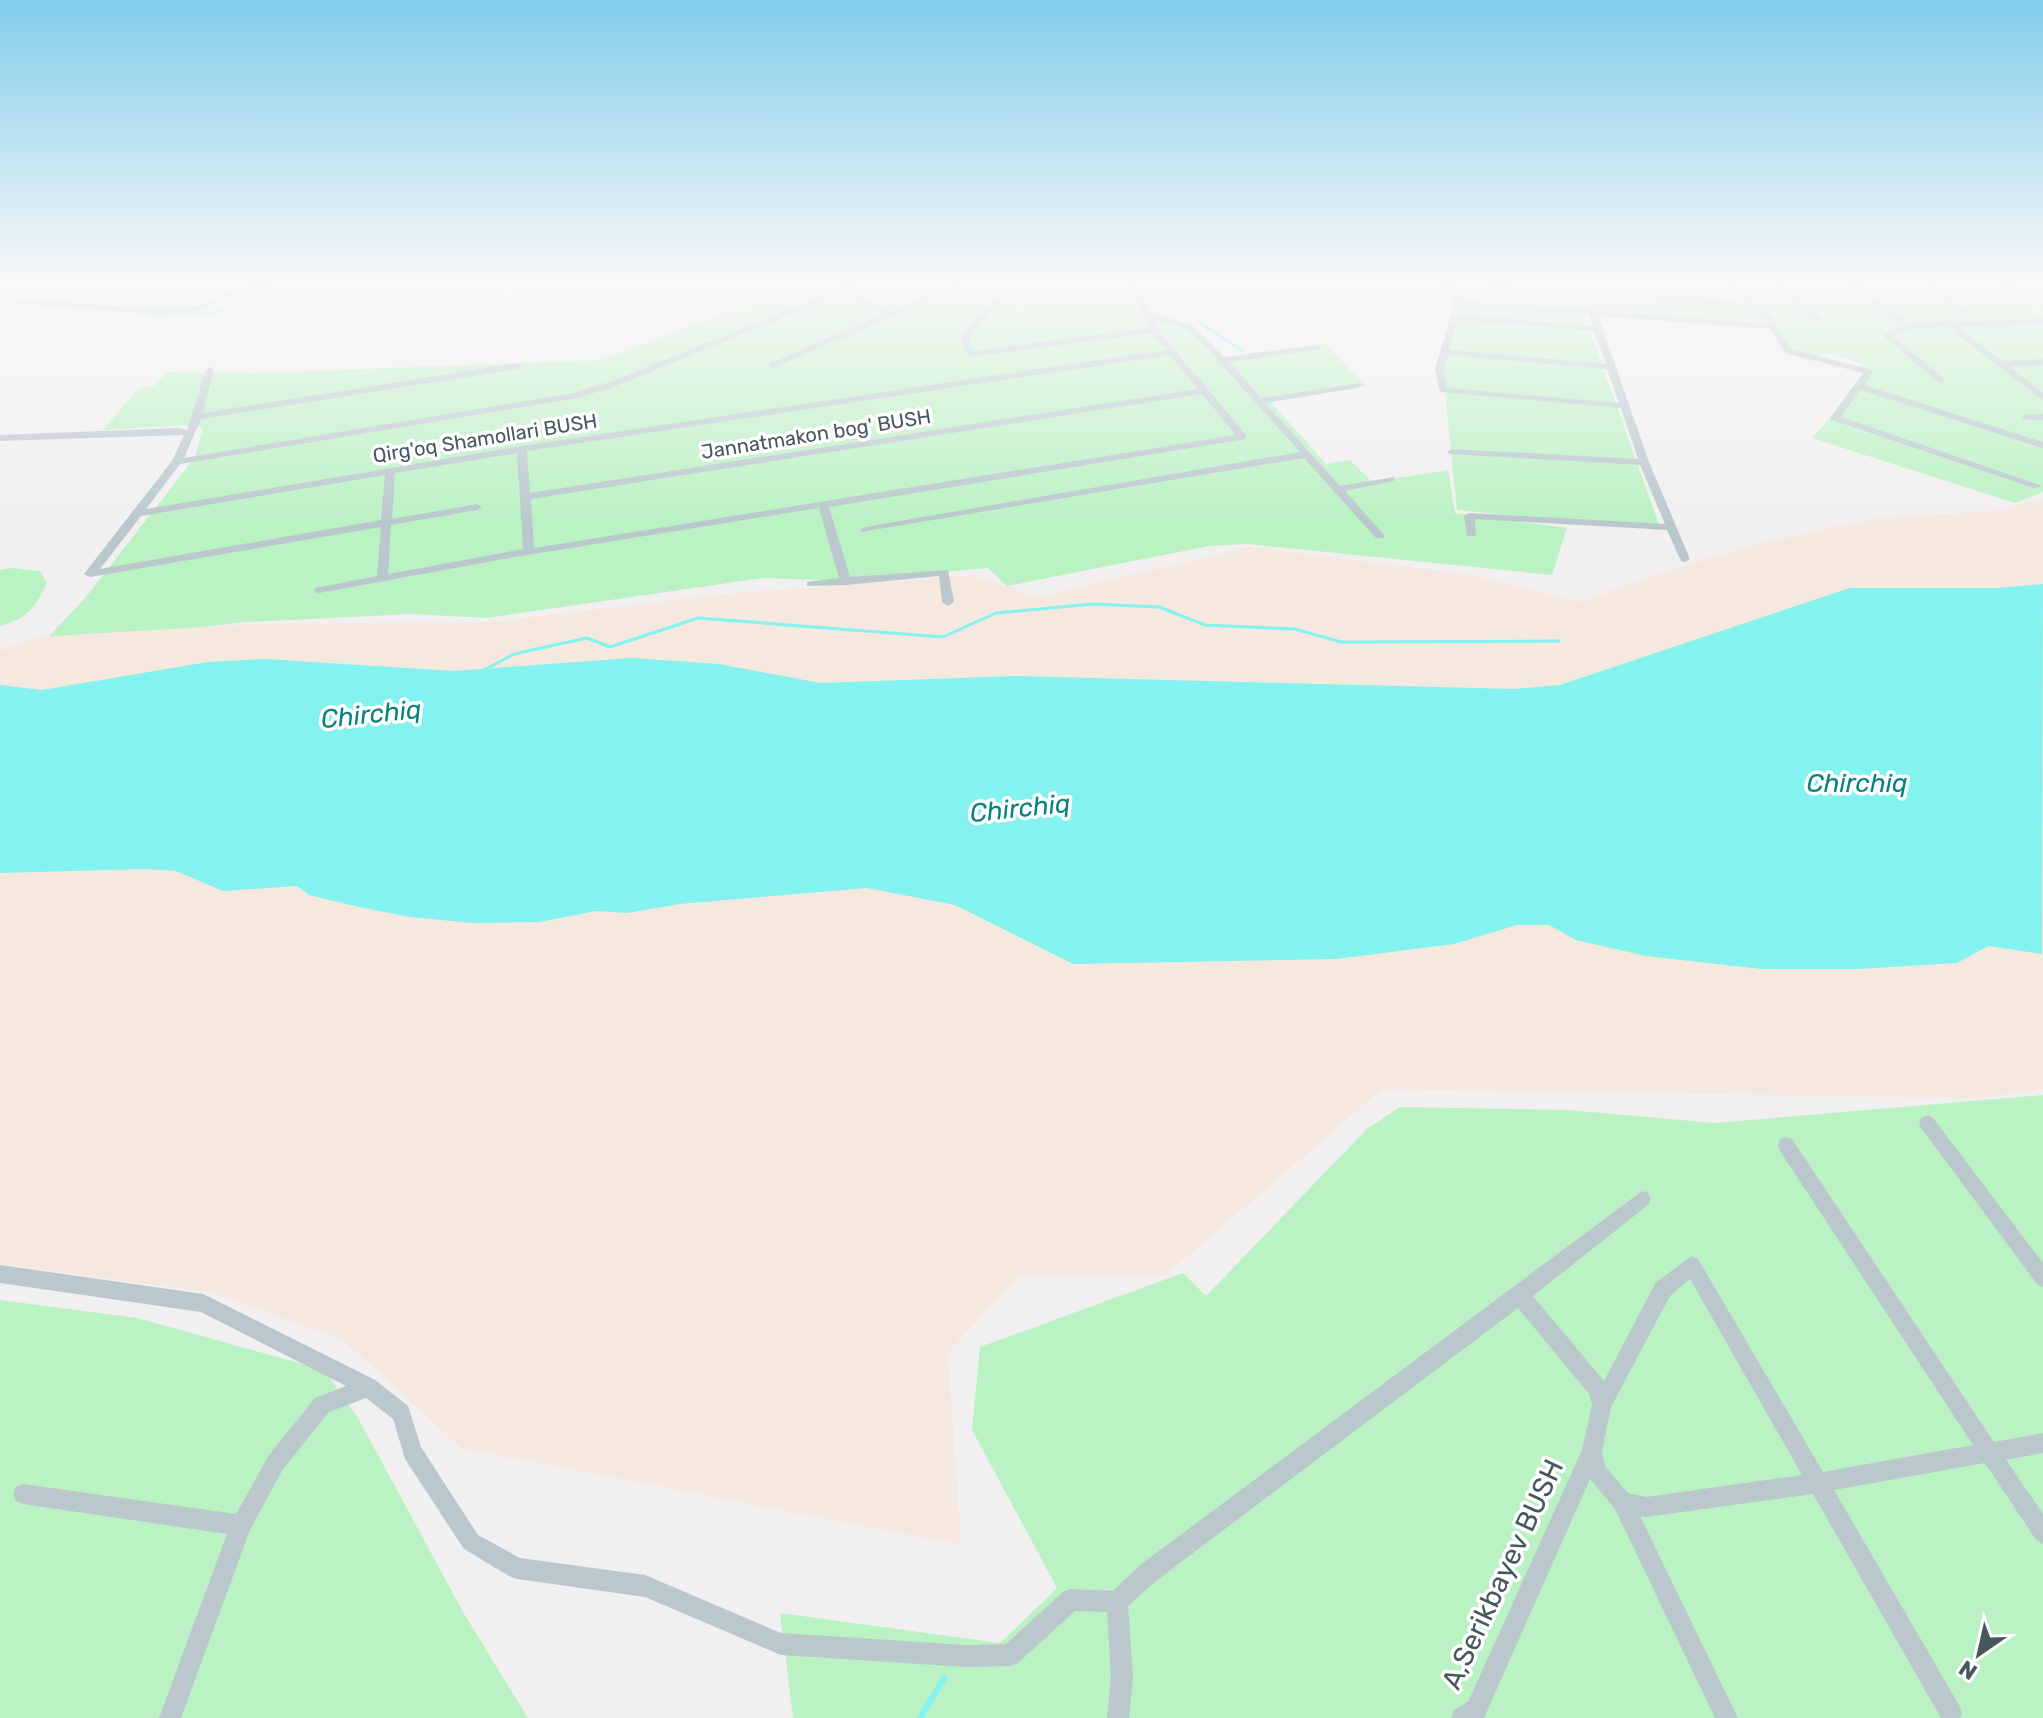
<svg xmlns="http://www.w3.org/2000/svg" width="2043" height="1718" viewBox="0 0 2043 1718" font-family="Rubik,sans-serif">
<rect width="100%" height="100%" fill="#f2eff0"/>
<g fill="#baf2c3">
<path d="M772,282H1129C1133,321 1165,313 1189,328C1201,336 1211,348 1222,358L1325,344L1366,386L1270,401L1326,464L1350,460L1372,482L1448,470L1455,513L1567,528L1552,575L1248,544L1209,546L1007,586L988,568L847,581L763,578L486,618L412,614L247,622L41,645L86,597L195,457L203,428L193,425L103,430L138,389L153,386L167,372L255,373L602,360L781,290Z"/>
<polygon points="1447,282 2043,282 2043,492 2015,503 1812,438 1871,373 1859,368 1863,364 1828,352 1812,361 1785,353 1772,328 1584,315 1661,530 1457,510 1441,353 1459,305"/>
<path d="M13,568L40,571L47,583C35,608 27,619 0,626V570Z"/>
<polygon points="2043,1095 2043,1718 793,1718 780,1613 1000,1643 1057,1588 972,1430 980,1347 1183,1273 1206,1296 1367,1129 1400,1107 1568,1110 1715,1123"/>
<polygon points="0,1300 137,1318 324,1370 358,1418 463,1612 528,1718 0,1718"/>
</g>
<polygon fill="#f4e8df" points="2043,499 2043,1089 1981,1098 1382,1089 1166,1275 1020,1276 948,1352 961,1545 461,1448 343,1340 213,1293 0,1264 0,651 36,637 254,624 492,622 714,595 972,575 1038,597 1250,547 1473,575 1581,602 1652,576 1756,544 1878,518 1995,511"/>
<polygon fill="#84f2ef" points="2043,584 2042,954 1988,946 1957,963 1858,969 1762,969 1646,956 1576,940 1549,925 1517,925 1454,944 1336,959 1073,964 955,905 867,888 680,904 627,913 596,911 539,922 473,923 410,917 359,907 309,895 297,886 223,891 176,871 145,869 0,873 0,685 42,690 208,662 264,659 454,671 632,658 719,664 820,683 1016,676 1514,689 1560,685 1850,588 1999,588"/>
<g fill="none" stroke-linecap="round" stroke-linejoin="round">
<g stroke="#84f2ef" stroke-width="3">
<polyline points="1149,282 1148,294 1156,307"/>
<polyline points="0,301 159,314 214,314 252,292 335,282"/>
<polyline points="1200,323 1242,350"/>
<polyline points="484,670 514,654 587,638 610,647 698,618 943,637 996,613 1093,604 1159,607 1205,625 1295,629 1341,642 1559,641"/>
</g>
<polyline stroke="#84f2ef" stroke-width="6" points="920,1718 944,1678"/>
<g fill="#bac8cd" fill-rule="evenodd">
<polygon points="271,282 286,282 238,293 197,311 152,313 0,301 0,297 152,309 196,307 233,289"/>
<path d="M858,282H868L848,291L889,312L962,282H972L773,368L769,365L770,363L882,315L841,294L616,386L578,398L180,464L146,509L522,446L1166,350L1151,333L972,357L969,356L960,340L970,324L1003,293H1006V297L976,327L968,340L975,351L1149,328L1129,282H1137L1151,313L1192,325L1224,357L1319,345V349L1316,350L1229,362L1261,398L1360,383L1362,385L1357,388L1265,403L1340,486L1394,477V481L1345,491L1385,536L1384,538H1376L1304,458L861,532L860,530L865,527L1300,452L1203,344L1186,329L1153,319L1159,331L1246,435V439L829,507L850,577L948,570L954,602L948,606L942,602L939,576L846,585L807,586V582L839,578L819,508L515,557L319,593L315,592V588L377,576L381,527L90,577L84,574L172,461L184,435L0,441V435L178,428L187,430L206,370L210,367L214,370L203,413L518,363L522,366L518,369L201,419L184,458L574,393L610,382L835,291L836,288ZM1170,355L1198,389L530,493L527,451ZM1202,394L1236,435L534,548L531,499ZM517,453L523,549L388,574L391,525L477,510L482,507L477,504L392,519L395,473ZM385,475L381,520L100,569L141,516Z"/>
<path d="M1442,282H1450L1462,301L1767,324L1751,307L1493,288L1489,286L1493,284L1746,302L1726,282H1734L1770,316L1791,349L1872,370L1873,372L1864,385L2043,442V448L1860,390L1841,417L2043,486L2034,488L1832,420L1830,418L1863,373L1785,353L1770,329L1598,316L1649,462L1690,559L1685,562L1681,561L1667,530L1475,519L1476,534L1475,536H1467L1464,516L1469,513L1665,524L1640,465L1449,454L1447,452L1452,449L1638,459L1621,408L1440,392L1435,369L1455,303ZM1462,306L1589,315L1593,326L1460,315ZM1458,320L1594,331L1606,364L1449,350ZM1448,355L1607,369L1619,403L1447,388L1443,369Z"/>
<polygon points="1769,282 1778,282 1820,317 1820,321 1814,321"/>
<polygon points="1846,282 1855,282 1903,319 1903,323 1897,323"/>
<polygon points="1920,282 1929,282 1970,313 1963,315"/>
<polygon points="1999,282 2008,282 2016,289 2009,291"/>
<polygon points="2043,319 2043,325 1958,327 2002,361 2043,359 2043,365 2009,366 2043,393 2043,400 1947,327 1916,328 1892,336 1943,378 1944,380 1940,383 1882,335 1915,322"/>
<polygon points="2026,414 2043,414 2043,420 2023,419 2023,415"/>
<polygon points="1927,1115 1933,1118 2043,1263 2043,1287 2037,1284 1921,1128 1919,1123 1921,1118"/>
<path d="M1786,1137L1792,1139L1994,1442L2043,1433V1453L2006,1460L2043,1514V1544L2036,1540L1985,1463L1834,1490L1959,1705L1962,1713L1960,1718H1941L1813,1494L1646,1517L1640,1516L1738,1718H1715L1615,1509L1590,1479L1484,1718H1451L1454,1710L1468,1702L1582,1450L1592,1405L1589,1394L1518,1308L1156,1581L1128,1606L1133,1676L1129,1718H1107L1111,1676L1107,1612L1075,1611L1018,1663L1010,1666L966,1667L781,1655L645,1597L517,1579L509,1576L464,1549L405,1459L393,1419L366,1398L329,1412L283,1469L250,1530L181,1718H159L227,1534L23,1504L16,1501L13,1494L16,1487L23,1484L236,1514L269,1455L315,1398L346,1386L201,1312L0,1283V1265L203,1294L375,1380L408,1406L421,1447L478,1535L520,1558L645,1575L781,1633L966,1645L1006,1644L1063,1592L1071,1589L1113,1591L1140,1565L1642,1191L1648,1193L1651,1199L1648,1205L1533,1296L1604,1381L1656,1282L1692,1256L1698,1259L1823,1472L1973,1445L1780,1151L1778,1145L1780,1139ZM1690,1279L1802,1475L1646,1497L1628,1493L1605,1466L1602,1451L1611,1407L1670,1296Z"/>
</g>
</g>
<linearGradient id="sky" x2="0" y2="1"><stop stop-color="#80cdeb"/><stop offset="0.54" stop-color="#f9f8f8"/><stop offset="1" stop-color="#f9f8f8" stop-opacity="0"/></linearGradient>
<rect width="2043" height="522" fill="url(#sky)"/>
<g text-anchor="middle" stroke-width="7" stroke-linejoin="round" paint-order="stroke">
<g font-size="20" fill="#46585e" stroke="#fff">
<text transform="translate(816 434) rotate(-9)" y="7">Jannatmakon bog' BUSH</text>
<text transform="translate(485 438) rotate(-9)" y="7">Qirg'oq Shamollari BUSH</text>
</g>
<g font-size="26" font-style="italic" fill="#068380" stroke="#fff">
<text transform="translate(371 714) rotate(-6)" y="9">Chirchiq</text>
<text x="1857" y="792">Chirchiq</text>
<text transform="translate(1020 808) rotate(-6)" y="9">Chirchiq</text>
</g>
<g font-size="28" fill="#46585e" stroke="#fff">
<text transform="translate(1502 1574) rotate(-65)" y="10">A,Serikbayev BUSH</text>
</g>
</g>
<g transform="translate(1979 1654) rotate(214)" stroke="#ffffff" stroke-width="6" paint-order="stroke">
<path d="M0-6L14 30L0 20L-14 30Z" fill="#46585e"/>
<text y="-12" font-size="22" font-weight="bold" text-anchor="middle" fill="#46585e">N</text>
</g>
</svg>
